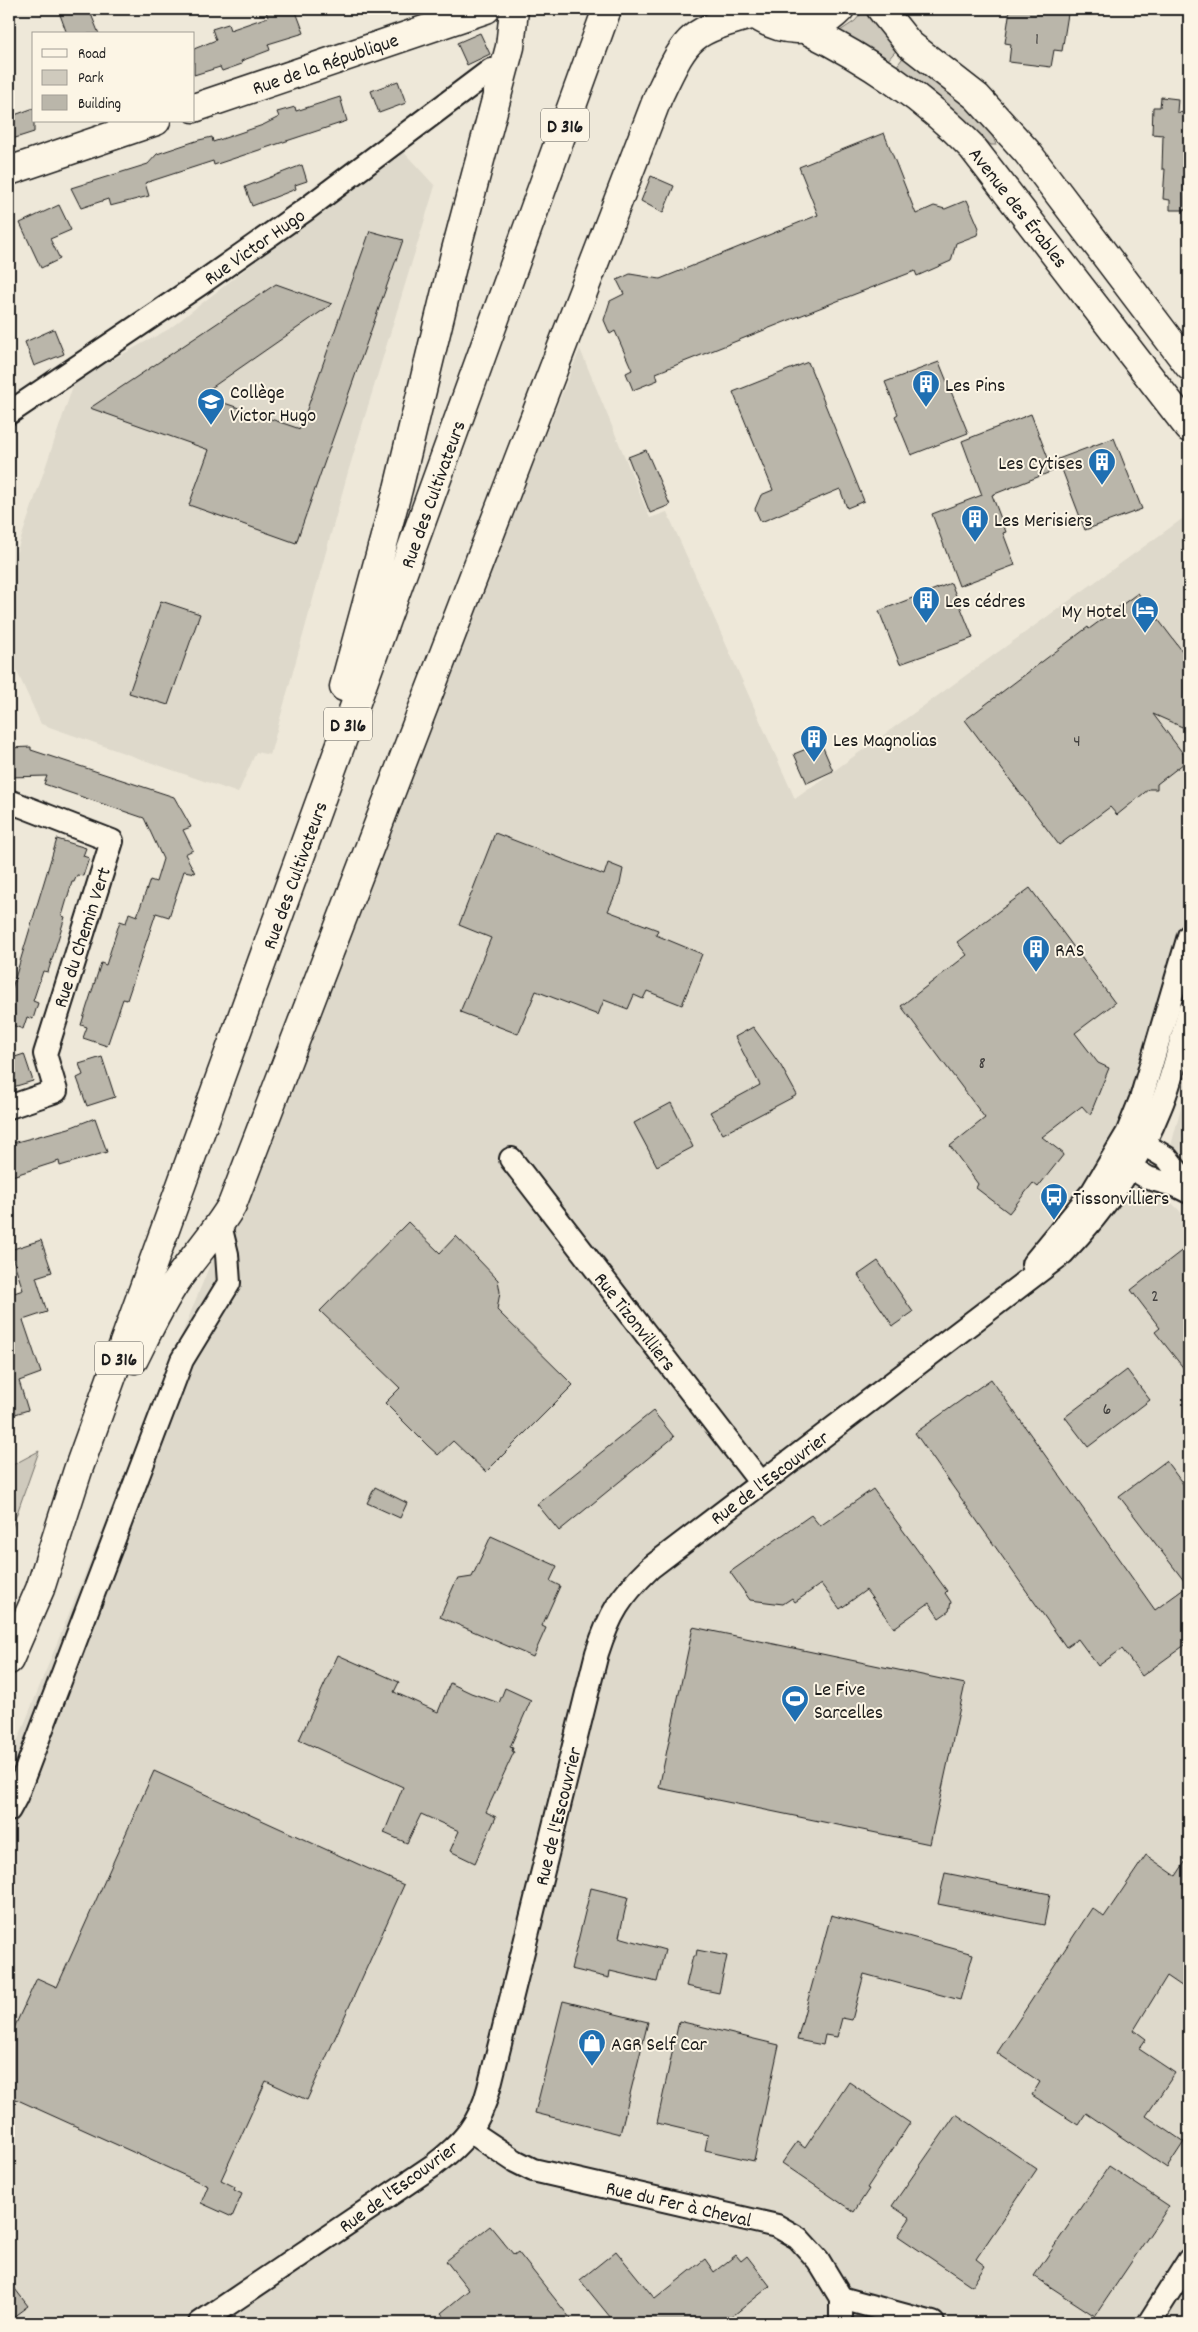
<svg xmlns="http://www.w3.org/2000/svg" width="1198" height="2332" viewBox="0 0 1198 2332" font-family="Dekko,sans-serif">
<rect width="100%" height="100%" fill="#eee8d9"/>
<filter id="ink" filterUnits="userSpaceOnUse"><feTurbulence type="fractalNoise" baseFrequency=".02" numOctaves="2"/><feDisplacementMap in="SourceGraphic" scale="10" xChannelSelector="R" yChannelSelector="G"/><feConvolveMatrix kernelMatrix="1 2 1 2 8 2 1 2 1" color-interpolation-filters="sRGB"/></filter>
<g filter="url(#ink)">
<g fill="#ded9cb">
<polygon points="400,148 435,186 348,472 270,755 256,752 238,793 41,724 9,654 9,574 75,380 169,329"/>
<polygon points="580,349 650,518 667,512 795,799 1189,514 1189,906 1144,1060 1109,1144 1179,1210 1189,1223 1189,2323 9,2323 9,1762"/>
<polygon points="1189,1076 1189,1174 1171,1146"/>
</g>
<g fill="#cfcabd" stroke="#76736c">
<polygon points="865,9 868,9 899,47 887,61 840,31 855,21"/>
<path d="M905,55C927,74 990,119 996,145H991L935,93L896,67Z"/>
<polygon points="39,1451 9,1536 9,1467"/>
</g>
<g fill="#bab6aa" stroke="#1c1c1c">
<polygon points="58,9 89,9 99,34 67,34"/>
<polygon points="265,9 295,9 304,33 268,44 270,50 241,61 242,64 222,71 220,67 194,75 194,49 216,40 212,29 228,24 230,30 268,17"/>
<polygon points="1010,9 1063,9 1062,13 1068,14 1062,51 1054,50 1051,67 1009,62 1011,44 1005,43"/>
<polygon points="480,33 490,54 467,65 457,43"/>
<polygon points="398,81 406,103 379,113 371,91"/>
<polygon points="340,97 347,121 214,165 213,161 145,183 149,196 110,206 108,199 81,208 71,188 148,164 157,154 199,140 212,137 213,142 263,125 279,117 277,112 295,107 296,111"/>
<polygon points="1161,97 1178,99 1177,112 1189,113 1189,195 1187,210 1170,210 1170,200 1163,199 1165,169 1162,169 1163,135 1152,134 1153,107 1160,107"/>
<polygon points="34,108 34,132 9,140 9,117"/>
<polygon points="884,133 916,214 934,206 945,209 967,200 979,228 977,235 956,243 951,261 917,276 915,271 850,296 656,373 658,380 633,390 626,373 632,370 615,331 610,334 604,320 610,301 624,294 617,280 630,274 660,279 818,215 799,167"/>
<polygon points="302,165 307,181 295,185 296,189 252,206 245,187"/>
<polygon points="651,176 674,186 663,213 641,201"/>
<polygon points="59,205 71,230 50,239 60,259 41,268 20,223"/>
<polygon points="370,231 403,240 296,543 189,505 209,450 90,408 276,284 332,304 201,395 300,429"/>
<polygon points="54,329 64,354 34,366 25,342"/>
<polygon points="808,362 864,501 847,508 840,489 761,522 755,509 761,495 773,490 733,392"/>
<polygon points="939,362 968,433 911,455 895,416 898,414 885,382"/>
<polygon points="1031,414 1053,471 992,495 1006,532 1003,533 1015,565 959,586 932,514 982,495 962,441"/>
<polygon points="1114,438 1142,509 1085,530 1058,459"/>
<polygon points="646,450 670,505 650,513 628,457"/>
<polygon points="951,583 973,638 900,664 879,611"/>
<polygon points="1138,593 1189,660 1189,730 1153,714 1188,760 1157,784 1157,789 1149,789 1117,815 1110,807 1059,845 965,720 1088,627 1089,629"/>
<polygon points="161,601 200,614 168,705 129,693"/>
<polygon points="821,743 833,771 807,783 794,754"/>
<polygon points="31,747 31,750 174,797 191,827 183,830 193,850 185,854 195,873 184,871 169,917 156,913 127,1000 123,999 107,1046 83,1038 87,1027 81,1025 101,963 106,965 120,921 126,923 129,913 137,916 150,880 156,882 163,859 144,818 44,784 47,776 9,777 9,748"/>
<polygon points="495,833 604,875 608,863 623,869 620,884 608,911 658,930 656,935 702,954 682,1005 647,991 643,999 634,995 628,1009 604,1000 598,1015 536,991 518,1034 460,1012 491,938 459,925"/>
<polygon points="57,839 86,848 83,856 89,858 83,876 77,875 74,882 72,882 62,916 65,917 48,972 43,971 33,1001 38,1003 33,1019 27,1017 23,1029 9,1024 9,998"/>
<polygon points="1030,888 1115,1003 1075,1033 1098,1063 1109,1068 1090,1115 1082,1106 1042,1137 1064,1154 1038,1187 1033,1183 1009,1213 976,1188 978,1184 950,1146 985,1118 901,1006 967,955 957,942"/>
<polygon points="753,1027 781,1066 797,1095 723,1134 710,1112 760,1085 735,1037"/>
<polygon points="24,1054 33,1081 13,1087 9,1073 9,1059"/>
<polygon points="102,1057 115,1097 87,1106 77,1078 83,1075 79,1064"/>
<polygon points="671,1103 693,1147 657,1166 634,1123"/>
<polygon points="95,1118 107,1152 60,1166 59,1161 9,1177 9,1144 69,1128"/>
<polygon points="408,1222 440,1253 456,1236 498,1280 500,1292 497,1310 573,1385 486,1472 453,1441 438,1455 428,1446 385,1403 400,1388 320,1311"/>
<polygon points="41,1240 52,1272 36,1277 47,1312 23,1320 41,1373 19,1381 28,1410 9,1416 9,1286 12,1285 14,1293 23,1290 10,1250"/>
<polygon points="1189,1245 1189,1375 1155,1332 1160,1328 1131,1290"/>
<polygon points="878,1261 913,1312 893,1326 858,1275"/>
<polygon points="1127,1370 1150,1400 1088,1447 1065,1417"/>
<polygon points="991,1379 1155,1610 1188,1586 1119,1496 1166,1461 1189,1492 1189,1642 1142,1676 1122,1649 1098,1666 1078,1639 1066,1647 915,1433"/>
<polygon points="653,1411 674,1437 559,1531 537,1504"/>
<polygon points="375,1487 407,1503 400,1518 367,1503"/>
<polygon points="873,1489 947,1591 945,1593 951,1602 949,1611 939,1618 929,1603 894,1628 866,1590 840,1609 821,1584 795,1602 792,1598 783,1604 750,1600 730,1572 811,1515 820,1526"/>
<polygon points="491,1536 557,1566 550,1581 560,1586 542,1626 546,1628 533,1657 440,1617 456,1581 459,1579 472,1577"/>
<polygon points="693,1627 965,1684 930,1844 659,1788"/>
<polygon points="338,1655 399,1682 394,1692 438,1712 450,1683 471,1693 499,1703 505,1688 531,1700 510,1747 513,1748 512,1751 514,1752 486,1812 496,1817 475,1863 450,1851 459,1831 421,1814 407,1843 384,1833 403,1787 299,1740"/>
<polygon points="154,1771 404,1885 307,2100 266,2081 221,2180 235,2187 234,2190 242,2194 232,2217 201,2203 208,2186 9,2096 9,2039 37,1978 57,1987"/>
<polygon points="1146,1855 1176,1876 1189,1856 1189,1991 1167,1976 1134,2030 1146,2039 1139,2049 1175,2073 1146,2116 1184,2142 1167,2168 1086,2113 1078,2125 1032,2095 1040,2082 997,2053 1092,1908 1104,1917"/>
<polygon points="945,1873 1050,1894 1044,1925 938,1904"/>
<polygon points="591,1888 628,1897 619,1937 665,1950 657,1982 610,1971 609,1978 571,1969"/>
<polygon points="831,1915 973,1954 960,2000 864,1974 852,2020 842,2018 837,2037 825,2035 823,2045 797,2040"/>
<polygon points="697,1950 727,1956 719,1993 686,1986 693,1956 696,1956"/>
<polygon points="563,2001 648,2022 620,2134 535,2113"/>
<polygon points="679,2021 779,2045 754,2161 705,2150 708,2135 657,2123"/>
<polygon points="849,2082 910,2123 867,2188 869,2189 854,2212 782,2163 797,2142 805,2148"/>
<polygon points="956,2114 1037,2169 976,2259 985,2266 972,2286 898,2236 910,2218 892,2206"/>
<polygon points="1109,2166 1169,2206 1095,2316 1034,2276"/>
<polygon points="490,2226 514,2255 518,2252 574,2323 449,2323 441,2313 469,2290 446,2261"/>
<polygon points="616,2251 655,2299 705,2259 714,2272 736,2255 741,2261 747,2256 770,2286 724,2323 615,2323 580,2280"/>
<polygon points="9,2281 28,2306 9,2320"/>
</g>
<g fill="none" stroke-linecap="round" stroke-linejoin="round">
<defs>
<g id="minor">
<polyline points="9,413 200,284 305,210 491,70"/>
<polyline points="9,801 112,841 45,1054 56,1091 9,1107"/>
<polyline points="1132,1137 1167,1158 1189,1186"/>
<polyline points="511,1159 761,1483"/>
<polyline points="1120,1161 1148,1178 1177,1186 1189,1192"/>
<polyline points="1033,1264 1093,1191 1127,1134 1141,1099 1189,936"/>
<polyline points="9,1810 16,1797 182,1360 229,1283 227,1254 220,1225"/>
<polyline points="470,2131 515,2161 533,2170 777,2226 798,2238 818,2260 841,2298 841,2323"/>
<polyline points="841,2298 933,2323"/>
<path d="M200,2323L434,2165C463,2143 480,2124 489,2088L597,1653C610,1613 620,1597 650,1568L1063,1253C1104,1210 1138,1164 1160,1108C1173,1077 1180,1044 1189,1012"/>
<polyline points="1149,2323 1189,2260"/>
</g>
<g id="major">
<path d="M748,9C777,33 812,38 840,9"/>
<polyline points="881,9 909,44 977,97 1027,152 1189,366"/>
<path d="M807,30C866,59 927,100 972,147L1189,428"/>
<polyline points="194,108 486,9"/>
<polyline points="9,171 156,121"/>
<polyline points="344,687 398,489 456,250 510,47 514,10"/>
<path d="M134,1359C147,1333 160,1305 177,1280C195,1255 216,1232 232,1205L658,97C688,35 687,32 755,14"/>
<polyline points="9,1660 40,1589 78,1470 607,9"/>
</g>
</defs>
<use href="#minor" stroke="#1c1c1c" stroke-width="26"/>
<use href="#major" stroke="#1c1c1c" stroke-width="31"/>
<use href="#minor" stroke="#fcf5e5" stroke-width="22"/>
<use href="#major" stroke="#fcf5e5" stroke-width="28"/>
</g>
</g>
<defs>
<symbol id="building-pin" viewBox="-11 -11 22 30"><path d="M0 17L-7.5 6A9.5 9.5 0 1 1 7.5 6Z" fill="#1f6fb2" stroke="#fcf5e5"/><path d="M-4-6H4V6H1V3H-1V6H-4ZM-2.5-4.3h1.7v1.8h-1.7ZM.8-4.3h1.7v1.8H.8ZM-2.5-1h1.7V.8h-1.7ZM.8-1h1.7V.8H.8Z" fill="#fff"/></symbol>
<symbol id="school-pin" viewBox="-11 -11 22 30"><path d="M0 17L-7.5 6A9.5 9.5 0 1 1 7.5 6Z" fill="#1f6fb2" stroke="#fcf5e5"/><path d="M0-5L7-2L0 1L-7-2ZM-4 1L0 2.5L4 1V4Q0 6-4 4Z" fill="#fff"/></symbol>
<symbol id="hotel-pin" viewBox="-11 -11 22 30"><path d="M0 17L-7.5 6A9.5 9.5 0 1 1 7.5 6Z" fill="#1f6fb2" stroke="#fcf5e5"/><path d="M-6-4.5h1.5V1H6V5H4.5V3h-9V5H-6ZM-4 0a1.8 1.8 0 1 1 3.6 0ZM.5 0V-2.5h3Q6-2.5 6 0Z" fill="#fff"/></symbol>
<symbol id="bus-pin" viewBox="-11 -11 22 30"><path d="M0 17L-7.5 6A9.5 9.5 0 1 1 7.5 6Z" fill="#1f6fb2" stroke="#fcf5e5"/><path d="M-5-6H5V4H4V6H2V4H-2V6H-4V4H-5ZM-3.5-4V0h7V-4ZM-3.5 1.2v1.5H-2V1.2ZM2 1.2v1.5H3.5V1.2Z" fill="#fff"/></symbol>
<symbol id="stadium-pin" viewBox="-11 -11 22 30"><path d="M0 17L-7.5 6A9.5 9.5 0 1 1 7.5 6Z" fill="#1f6fb2" stroke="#fcf5e5"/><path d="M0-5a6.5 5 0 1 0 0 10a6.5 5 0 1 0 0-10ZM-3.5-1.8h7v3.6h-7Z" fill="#fff"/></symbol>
<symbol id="shop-pin" viewBox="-11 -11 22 30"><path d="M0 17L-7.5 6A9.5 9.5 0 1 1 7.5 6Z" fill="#1f6fb2" stroke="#fcf5e5"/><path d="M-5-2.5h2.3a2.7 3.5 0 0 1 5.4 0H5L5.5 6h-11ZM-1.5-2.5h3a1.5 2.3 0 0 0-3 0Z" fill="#fff"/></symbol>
</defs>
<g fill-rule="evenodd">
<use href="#building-pin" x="910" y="368" width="32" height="43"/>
<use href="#school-pin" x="195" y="386" width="32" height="43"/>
<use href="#building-pin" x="1086" y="446" width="32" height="43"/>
<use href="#building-pin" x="959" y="503" width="32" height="43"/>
<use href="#building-pin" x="910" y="584" width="32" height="43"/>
<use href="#hotel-pin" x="1129" y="594" width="32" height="43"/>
<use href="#building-pin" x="798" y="723" width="32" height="43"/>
<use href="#building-pin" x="1020" y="933" width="32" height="43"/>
<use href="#bus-pin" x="1038" y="1181" width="32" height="43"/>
<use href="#stadium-pin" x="779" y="1683" width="32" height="43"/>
<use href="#shop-pin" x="576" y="2027" width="32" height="43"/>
</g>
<g text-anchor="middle" stroke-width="4" stroke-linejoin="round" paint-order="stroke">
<g font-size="18" fill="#444240">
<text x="1037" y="44">1</text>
<text x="1077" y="746">4</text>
<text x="982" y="1068">8</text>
<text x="1155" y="1301">2</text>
<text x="1107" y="1414">6</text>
</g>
<g fill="#fcf5e5" stroke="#5f5d58" stroke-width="1">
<rect x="541" y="108.5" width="48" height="33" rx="4"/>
<rect x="324" y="707.5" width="48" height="33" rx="4"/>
<rect x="95" y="1341.5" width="48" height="33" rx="4"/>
</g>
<g font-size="19" font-weight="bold" fill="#1c1c1c">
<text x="565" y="132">D 316</text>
<text x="348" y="731">D 316</text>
<text x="119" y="1365">D 316</text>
</g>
<g font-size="20" fill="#1c1c1c" stroke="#fcf5e5">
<text transform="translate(325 63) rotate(-19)" y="7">Rue de la République</text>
<text transform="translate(1019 207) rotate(52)" y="7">Avenue des Érables</text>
<text transform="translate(254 246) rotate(-35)" y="7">Rue Victor Hugo</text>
<text transform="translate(432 494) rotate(-70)" y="7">Rue des Cultivateurs</text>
<text transform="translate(294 875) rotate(-70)" y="7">Rue des Cultivateurs</text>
<text transform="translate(81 937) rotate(-72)" y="7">Rue du Chemin Vert</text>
<text transform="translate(636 1321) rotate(52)" y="7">Rue Tizonvilliers</text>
<text transform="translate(769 1477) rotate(-37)" y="7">Rue de l'Escouvrier</text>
<text transform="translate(557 1816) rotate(-76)" y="7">Rue de l'Escouvrier</text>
<text transform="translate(398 2186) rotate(-36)" y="7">Rue de l'Escouvrier</text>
<text transform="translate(679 2203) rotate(13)" y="7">Rue du Fer à Cheval</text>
</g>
<g font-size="20" fill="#1c1c1c" stroke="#fcf5e5" text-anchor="start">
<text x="945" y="391">Les Pins</text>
<text x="230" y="398">Collège<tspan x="230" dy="23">Victor Hugo</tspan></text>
<text x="1083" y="469" text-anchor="end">Les Cytises</text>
<text x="994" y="526">Les Merisiers</text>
<text x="945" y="607">Les cédres</text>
<text x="1126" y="617" text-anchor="end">My Hotel</text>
<text x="833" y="746">Les Magnolias</text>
<text x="1055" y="956">RAS</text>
<text x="1073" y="1204">Tissonvilliers</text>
<text x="814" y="1695">Le Five<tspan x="814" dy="23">Sarcelles</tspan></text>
<text x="611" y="2050">AGR Self Car</text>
</g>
</g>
<rect width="1198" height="2332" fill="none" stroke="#fcf5e5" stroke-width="30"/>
<rect x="15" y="15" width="1168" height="2302" fill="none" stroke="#1c1c1c" stroke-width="2" filter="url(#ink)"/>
<rect x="32" y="32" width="162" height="90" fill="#fcf5e5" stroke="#a29e95"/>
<rect x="42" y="49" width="25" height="8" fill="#fcf5e5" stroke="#a29e95"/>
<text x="78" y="58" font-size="15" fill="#1c1c1c">Road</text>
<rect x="42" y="70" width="25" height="15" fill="#cfcabd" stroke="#a29e95"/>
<text x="78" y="82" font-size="15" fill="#1c1c1c">Park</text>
<rect x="42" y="95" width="25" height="15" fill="#bab6aa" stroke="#a29e95"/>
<text x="78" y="108" font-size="15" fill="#1c1c1c">Building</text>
</svg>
